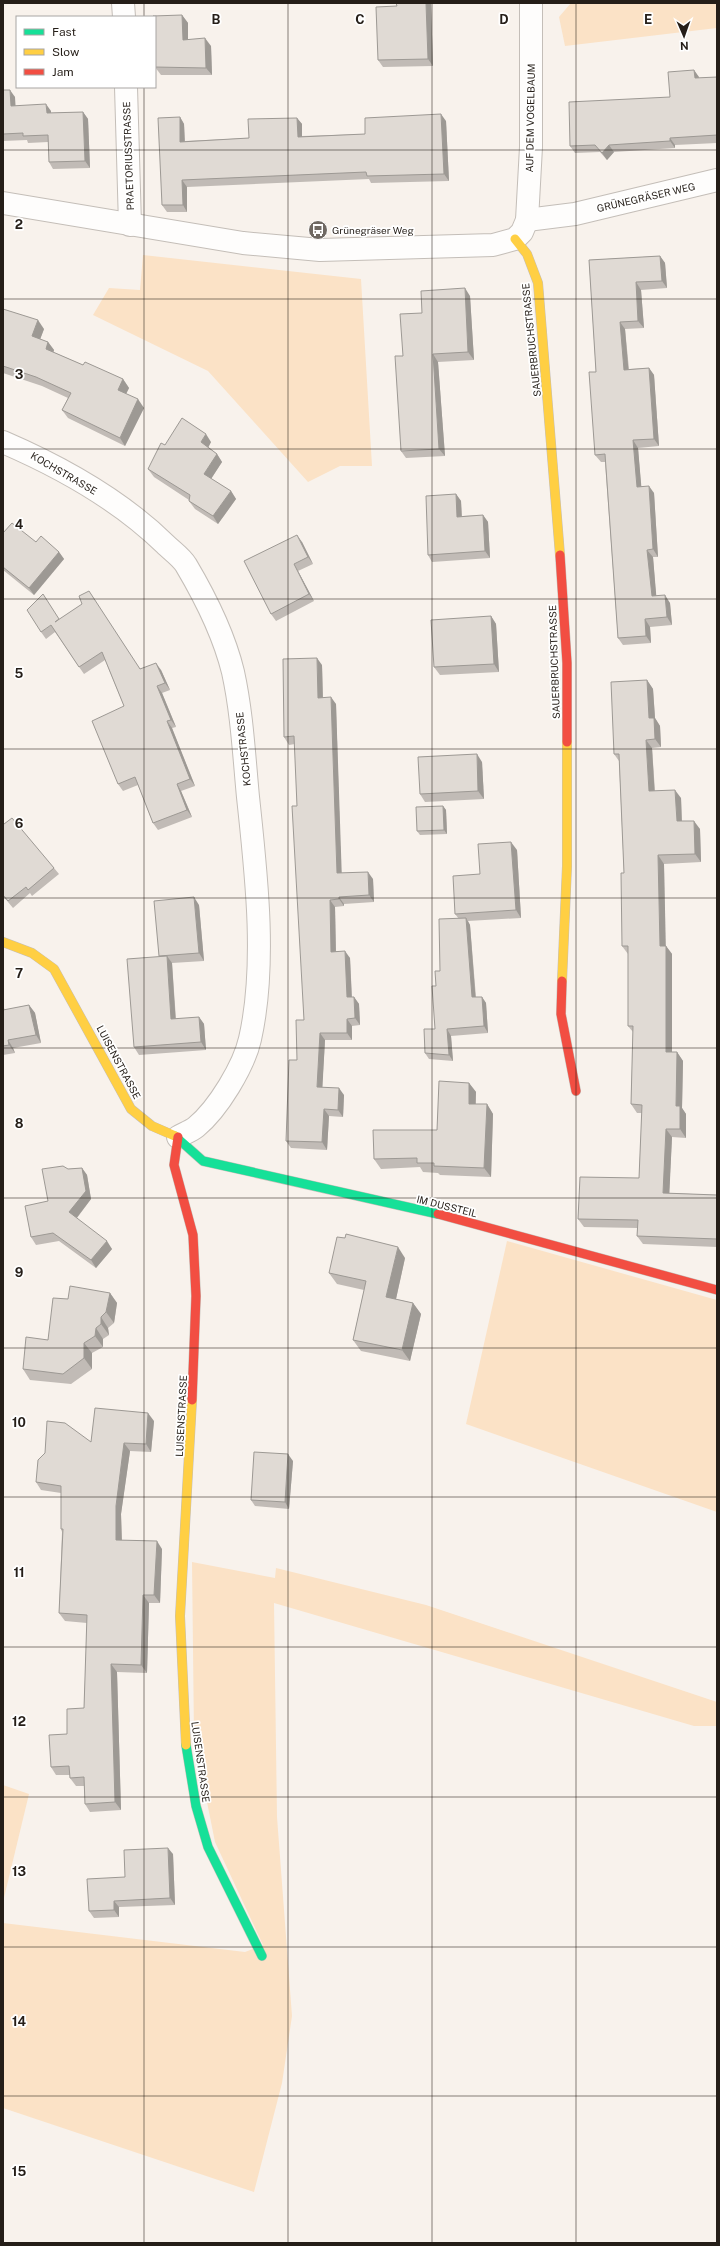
<svg xmlns="http://www.w3.org/2000/svg" width="720" height="2246" viewBox="0 0 720 2246" font-family="'Public Sans',sans-serif">
<rect width="100%" height="100%" fill="#f8f2ec"/>
<g fill="#fbe2c6">
<polygon points="571,3 717,3 717,28 565,46 559,17"/>
<polygon points="143,255 361,279 372,466 340,466 308,482 208,371 93,315 109,288 140,290"/>
<polygon points="507,1241 717,1300 717,1512 466,1424"/>
<polygon points="192,1562 275,1578 276,1568 426,1605 717,1702 717,1726 694,1726 274,1603 277,1817 292,2016 282,2083 254,2192 3,2108 3,1923 245,1952 263,1945 215,1842 194,1737"/>
<polygon points="3,1785 29,1794 3,1902"/>
</g>
<g fill="none" stroke-linecap="round" stroke-linejoin="round">
<defs>
<g id="street">
<polyline points="123,3 124,17"/>
<polyline points="126,87 130,225"/>
<polyline points="3,203 243,243 320,250 493,245 515,239 522,232 527,220 531,147 531,3"/>
<polyline points="527,220 575,214 717,180"/>
<path d="M3,442C61,467 120,500 165,544C172,551 181,557 186,565C205,597 224,635 233,672C242,713 244,755 248,797C256,872 267,964 250,1039C244,1066 218,1109 196,1127C191,1131 183,1134 178,1137"/>
</g>
<g id="fast">
<polyline points="175,1136 203,1161 438,1214"/>
<polyline points="186,1745 196,1806 208,1847 262,1956"/>
</g>
<g id="slow">
<polyline points="515,239 527,254 538,283 560,555"/>
<polyline points="3,942 32,953 54,969 131,1109 152,1126 175,1136"/>
<polyline points="562,981 567,866 567,742"/>
<polyline points="186,1745 180,1616 192,1400"/>
</g>
<g id="jam">
<polyline points="560,555 567,663 567,742"/>
<polyline points="562,981 561,1014 576,1091"/>
<polyline points="178,1137 174,1165 193,1235 196,1296 192,1400"/>
<polyline points="438,1214 717,1290"/>
</g>
</defs>
<use href="#street" stroke="#c4beb8" stroke-width="24"/>
<use href="#fast" stroke="#c4beb8" stroke-width="10"/>
<use href="#slow" stroke="#c4beb8" stroke-width="10"/>
<use href="#jam" stroke="#c4beb8" stroke-width="10"/>
<use href="#street" stroke="#fefdfc" stroke-width="22"/>
<use href="#fast" stroke="#16e098" stroke-width="9"/>
<use href="#slow" stroke="#ffcf43" stroke-width="9"/>
<use href="#jam" stroke="#f24e42" stroke-width="9"/>
</g>
<g fill="#c1bbb6">
<polygon points="3,3 26,3 3,4"/>
<polygon points="396,3 431,3 433,66 383,67 378,60 397,6"/>
<polygon points="182,15 188,23 188,39 211,46 212,75 161,75 155,67"/>
<polygon points="694,70 699,78 717,77 717,143 675,145 675,148 614,152 607,160 600,152 575,153 570,146 670,97"/>
<polygon points="3,90 15,97 15,106 51,111 51,113 83,112 88,119 90,168 53,169 49,162 48,142 28,143 27,140 3,141"/>
<polygon points="180,117 184,124 185,141 249,138 297,118 302,124 302,136 365,134 446,121 449,181 371,183 369,179 187,187 187,212 167,212 162,205"/>
<polygon points="660,256 665,263 667,288 641,290 644,328 625,329 629,369 649,368 654,375 659,446 638,448 641,486 654,493 658,557 653,557 656,596 670,603 672,625 650,627 651,643 623,645 618,638 605,462 601,462 595,455 596,372 589,260"/>
<polygon points="470,296 474,360 438,362 445,456 406,458 401,451 422,313"/>
<polygon points="3,309 44,329 40,339 48,342 54,350 53,352 83,365 123,379 129,388 126,394 144,408 125,446 68,418 62,410 68,398 42,386 3,373"/>
<polygon points="211,442 208,447 217,454 222,462 211,479 231,491 236,499 218,524 195,509 189,501 189,500 154,477 148,469 165,445"/>
<polygon points="456,494 461,501 462,516 483,515 488,522 490,558 432,562 428,555"/>
<polygon points="3,533 36,542 59,552 64,559 34,595 3,570"/>
<polygon points="302,542 313,564 298,571 314,601 276,621 271,614"/>
<polygon points="491,616 496,624 499,672 440,675 434,667"/>
<polygon points="60,619 141,669 161,670 170,690 162,693 176,727 172,728 195,786 181,791 192,817 158,830 153,823 138,785 123,791 118,784 124,706 105,660 84,674 55,632 46,639 41,632"/>
<polygon points="322,665 323,698 336,704 341,873 373,879 374,902 344,904 344,906 335,907 336,951 350,958 352,997 354,997 359,1004 360,1025 352,1026 352,1040 325,1040 322,1088 344,1095 343,1117 329,1116 327,1150 291,1148 286,1141 297,1060 304,1020 295,744 289,745 284,737"/>
<polygon points="647,680 653,689 655,718 660,726 661,747 652,748 655,791 681,798 682,821 700,829 701,862 664,864 665,946 666,946 672,954 672,1052 677,1052 683,1061 682,1108 686,1114 686,1138 672,1137 669,1193 717,1195 717,1247 643,1244 637,1236 637,1228 584,1227 578,1219 639,1178 642,1113 637,1113 631,1104 633,1032 628,1026 628,954 622,946 624,873 619,761 614,754"/>
<polygon points="482,762 484,799 425,802 420,794"/>
<polygon points="443,806 446,810 447,834 420,835 417,831"/>
<polygon points="3,823 54,868 59,874 32,896 30,893 13,908 3,896"/>
<polygon points="517,850 521,918 468,921 470,925 476,997 482,997 486,1003 488,1033 451,1036 453,1061 429,1059 425,1053 435,1029 436,986 440,971 459,919 455,914 480,874"/>
<polygon points="199,905 204,961 172,963 176,1019 199,1017 204,1024 206,1050 139,1055 134,1047 159,956"/>
<polygon points="29,1005 35,1013 41,1043 13,1048 15,1053 3,1055 3,1006 5,1010"/>
<polygon points="469,1083 476,1092 476,1104 487,1104 493,1114 491,1177 440,1175 438,1173 423,1172 420,1167 381,1169 374,1159 437,1130"/>
<polygon points="82,1168 87,1175 91,1199 77,1218 112,1249 96,1268 59,1241 36,1245 31,1237 48,1201 68,1169"/>
<polygon points="405,1258 396,1299 413,1303 421,1314 410,1361 361,1351 353,1340 364,1290 337,1284 329,1273"/>
<polygon points="110,1293 117,1303 114,1323 108,1328 109,1335 103,1339 103,1347 92,1353 92,1369 71,1384 30,1380 23,1369 48,1340 68,1299"/>
<polygon points="154,1421 151,1452 130,1451 121,1514 122,1540 162,1549 160,1603 149,1603 147,1673 117,1672 121,1810 90,1812 85,1804 84,1786 76,1786 70,1778 70,1775 56,1775 51,1767 67,1734 84,1708 87,1623 65,1621 59,1613 62,1532 61,1529 61,1493 41,1490 36,1482 91,1442"/>
<polygon points="293,1461 289,1509 255,1506 251,1500"/>
<polygon points="173,1854 175,1905 119,1907 119,1917 94,1918 89,1911 125,1877"/>
</g>
<g fill="#9d9994">
<polygon points="426,3 431,3 433,66 428,59"/>
<polygon points="182,15 188,23 188,47 183,40"/>
<polygon points="205,38 211,46 212,75 206,68"/>
<polygon points="694,70 699,77 700,85 695,78"/>
<polygon points="10,90 15,97 16,113 11,106"/>
<polygon points="46,104 51,111 51,120 47,113"/>
<polygon points="83,112 88,119 90,168 85,161"/>
<polygon points="441,114 446,121 449,181 444,174"/>
<polygon points="180,117 184,124 185,149 180,142"/>
<polygon points="297,118 302,124 302,144 298,137"/>
<polygon points="670,138 675,145 675,148 670,141"/>
<polygon points="609,145 614,152 607,160 602,153"/>
<polygon points="182,180 187,187 187,212 183,205"/>
<polygon points="660,256 665,263 667,288 662,281"/>
<polygon points="636,282 641,290 644,328 638,321"/>
<polygon points="465,288 470,296 474,360 468,352"/>
<polygon points="38,320 44,329 38,345 32,336"/>
<polygon points="620,322 625,329 629,377 624,370"/>
<polygon points="48,342 54,350 52,357 46,349"/>
<polygon points="433,354 438,362 445,456 439,449"/>
<polygon points="649,368 654,375 659,446 654,439"/>
<polygon points="123,379 129,388 124,398 118,390"/>
<polygon points="138,399 144,408 125,446 120,438"/>
<polygon points="206,434 211,442 207,450 201,442"/>
<polygon points="633,440 638,448 642,494 637,487"/>
<polygon points="217,454 222,462 209,482 204,474"/>
<polygon points="649,486 654,493 658,557 653,549"/>
<polygon points="231,491 236,499 218,524 213,516"/>
<polygon points="456,494 461,501 462,524 457,517"/>
<polygon points="483,515 488,522 490,558 485,551"/>
<polygon points="297,535 302,542 313,564 308,557"/>
<polygon points="647,550 653,557 657,604 652,596"/>
<polygon points="59,552 64,559 34,595 29,588"/>
<polygon points="294,564 298,571 314,601 309,594"/>
<polygon points="665,595 670,603 672,625 667,617"/>
<polygon points="491,616 496,624 499,672 494,664"/>
<polygon points="645,619 650,627 651,643 646,636"/>
<polygon points="317,658 322,665 323,705 318,698"/>
<polygon points="156,663 161,670 170,690 165,683"/>
<polygon points="647,680 653,689 655,718 660,726 661,747 655,739 649,718"/>
<polygon points="157,686 162,693 176,727 171,720"/>
<polygon points="331,697 336,704 342,881 337,873"/>
<polygon points="167,721 172,728 195,786 190,779"/>
<polygon points="646,740 652,748 655,799 649,791"/>
<polygon points="477,754 482,762 484,799 478,791"/>
<polygon points="177,784 181,791 192,817 187,810"/>
<polygon points="675,790 681,798 682,830 677,821"/>
<polygon points="443,806 446,810 447,834 444,830"/>
<polygon points="694,821 700,829 701,862 695,854"/>
<polygon points="511,842 517,850 521,918 516,910"/>
<polygon points="658,855 664,864 666,954 660,946"/>
<polygon points="368,872 373,879 374,902 369,895"/>
<polygon points="194,897 199,905 204,961 199,953"/>
<polygon points="339,897 344,904 344,906 339,899"/>
<polygon points="330,900 335,907 336,959 331,952"/>
<polygon points="466,918 470,925 476,1004 472,997"/>
<polygon points="666,946 672,954 672,1060 666,1052"/>
<polygon points="345,951 350,958 352,1004 347,997"/>
<polygon points="167,956 172,963 176,1026 171,1019"/>
<polygon points="354,997 359,1004 360,1025 355,1018"/>
<polygon points="482,997 486,1003 488,1033 484,1026"/>
<polygon points="29,1005 35,1013 41,1043 36,1035"/>
<polygon points="199,1017 204,1024 206,1050 201,1042"/>
<polygon points="347,1019 352,1026 352,1040 347,1033"/>
<polygon points="447,1029 451,1036 453,1061 449,1055"/>
<polygon points="320,1033 325,1040 322,1095 317,1087"/>
<polygon points="8,1040 13,1048 15,1053 9,1045"/>
<polygon points="677,1052 683,1061 682,1108 686,1114 686,1138 680,1129 676,1106"/>
<polygon points="469,1083 476,1092 475,1113 469,1104"/>
<polygon points="339,1088 344,1095 343,1117 338,1110"/>
<polygon points="487,1104 493,1114 491,1177 484,1168"/>
<polygon points="324,1109 329,1116 327,1150 322,1142"/>
<polygon points="666,1129 672,1137 669,1201 663,1193"/>
<polygon points="82,1168 87,1175 91,1199 75,1220 69,1212"/>
<polygon points="107,1241 112,1249 96,1268 91,1260"/>
<polygon points="398,1247 405,1258 394,1308 386,1297"/>
<polygon points="110,1293 117,1303 114,1323 106,1312"/>
<polygon points="413,1303 421,1314 410,1361 402,1350"/>
<polygon points="101,1317 108,1328 109,1335 101,1324"/>
<polygon points="96,1328 103,1339 103,1347 95,1336"/>
<polygon points="84,1343 92,1353 92,1369 84,1358"/>
<polygon points="148,1413 154,1421 151,1452 146,1444"/>
<polygon points="124,1443 130,1451 121,1514 122,1548 116,1540 116,1506"/>
<polygon points="288,1454 293,1461 289,1509 285,1502"/>
<polygon points="157,1541 162,1549 160,1603 154,1595"/>
<polygon points="143,1595 149,1603 147,1673 141,1665"/>
<polygon points="111,1664 117,1672 121,1810 115,1802"/>
<polygon points="168,1848 173,1854 175,1905 170,1898"/>
<polygon points="114,1901 119,1907 119,1917 114,1910"/>
</g>
<g fill="#e0dad4" stroke="#9d9994">
<polygon points="396,3 426,3 428,59 378,60 376,7 397,6"/>
<polygon points="182,15 183,40 205,38 206,68 155,67 155,17 153,16"/>
<polygon points="694,70 695,78 717,77 717,135 670,138 670,141 609,145 602,153 595,145 570,146 569,102 670,97 668,72"/>
<polygon points="3,90 10,90 11,106 46,104 47,113 83,112 85,161 49,162 48,135 23,136 23,133 3,134"/>
<polygon points="441,114 444,174 367,176 366,172 182,180 183,205 162,205 158,118 180,117 180,142 249,138 248,119 297,118 298,137 365,134 365,118"/>
<polygon points="660,256 662,281 636,282 638,321 620,322 624,370 649,368 654,439 633,440 637,487 649,486 653,549 647,550 652,596 665,595 667,617 645,619 646,636 618,638 605,454 595,455 589,372 596,372 589,260"/>
<polygon points="465,288 468,352 433,354 439,449 401,451 395,356 403,356 400,314 422,313 421,291"/>
<polygon points="3,309 38,320 32,336 48,342 46,349 83,365 85,362 123,379 118,390 138,399 120,438 62,410 71,393 36,377 3,366"/>
<polygon points="182,418 206,434 201,442 217,454 204,474 231,491 213,516 189,501 190,495 148,469 161,443 165,445"/>
<polygon points="456,494 457,517 483,515 485,551 428,555 426,496"/>
<polygon points="12,523 36,542 41,536 59,552 29,588 3,567 3,533"/>
<polygon points="297,535 308,557 294,564 309,594 271,614 244,561"/>
<polygon points="89,591 140,669 156,663 165,683 157,686 171,720 167,721 190,779 177,784 187,810 153,823 135,777 118,784 92,721 124,706 102,652 79,667 51,625 41,632 27,610 43,594 59,619 55,622 82,604 79,596"/>
<polygon points="491,616 494,664 434,667 431,620"/>
<polygon points="317,658 318,698 331,697 337,873 368,872 369,895 339,897 339,899 330,900 331,952 345,951 347,997 354,997 355,1018 347,1019 347,1033 320,1033 317,1087 339,1088 338,1110 324,1109 322,1142 286,1141 289,1060 297,1060 296,1020 304,1020 292,806 297,806 294,736 284,737 283,659"/>
<polygon points="647,680 649,718 654,718 655,739 646,740 649,791 675,790 677,821 694,821 695,854 658,855 660,946 666,946 666,1052 677,1052 676,1106 680,1106 680,1129 666,1129 663,1193 717,1195 717,1239 637,1236 638,1220 578,1219 580,1177 639,1178 642,1105 631,1104 633,1026 628,1026 628,946 622,946 621,873 624,873 619,754 614,754 611,682"/>
<polygon points="477,754 478,791 420,794 418,757"/>
<polygon points="443,806 444,830 417,831 416,807"/>
<polygon points="12,818 54,868 28,890 26,887 8,901 3,895 3,823 4,824"/>
<polygon points="511,842 516,910 455,914 453,876 480,874 478,844"/>
<polygon points="194,897 199,953 159,956 154,901"/>
<polygon points="466,918 472,997 482,997 484,1026 447,1029 449,1055 425,1053 424,1029 435,1029 432,986 436,986 435,971 440,971 439,919"/>
<polygon points="167,956 171,1019 199,1017 201,1042 134,1047 127,959"/>
<polygon points="29,1005 36,1035 8,1040 9,1045 3,1046 3,1010"/>
<polygon points="439,1081 469,1083 469,1104 487,1104 484,1168 434,1166 434,1163 417,1163 417,1158 374,1159 373,1130 437,1130"/>
<polygon points="63,1166 68,1169 82,1168 86,1191 69,1212 107,1241 91,1260 53,1233 31,1237 25,1206 48,1201 42,1169"/>
<polygon points="346,1234 398,1247 386,1297 413,1303 402,1350 353,1340 366,1281 329,1273 337,1237 345,1238"/>
<polygon points="70,1286 110,1293 106,1312 101,1317 101,1324 96,1328 95,1336 84,1343 84,1358 63,1374 23,1369 26,1337 48,1340 53,1298 68,1299"/>
<polygon points="95,1408 148,1413 146,1444 124,1443 116,1506 116,1540 157,1541 154,1595 143,1595 141,1665 111,1664 115,1802 85,1804 84,1777 70,1778 69,1766 51,1767 49,1735 67,1734 67,1709 84,1708 87,1615 59,1613 63,1529 61,1529 61,1486 36,1482 38,1460 45,1453 47,1421 65,1423 91,1442"/>
<polygon points="254,1452 288,1454 285,1502 251,1500"/>
<polygon points="168,1848 170,1898 114,1901 114,1910 89,1911 87,1879 125,1877 124,1850"/>
</g>
<path fill="none" stroke="#251e18" stroke-width="1" stroke-opacity="0.55" d="M144,3V17M288,3V2243M432,3V2243M576,3V2243M144,87V2243M3,150H717M3,299H717M3,449H717M3,599H717M3,749H717M3,898H717M3,1048H717M3,1198H717M3,1348H717M3,1497H717M3,1647H717M3,1797H717M3,1947H717M3,2096H717"/>
<defs>
<symbol id="bus-disc" viewBox="-11 -11 22 22"><circle r="9.5" fill="#6f6862" stroke="#fff"/><path d="M-5-6H5V4H4V6H2V4H-2V6H-4V4H-5ZM-3.5-4V0h7V-4ZM-3.5 1.2v1.5H-2V1.2ZM2 1.2v1.5H3.5V1.2Z" fill="#fff"/></symbol>
</defs>
<g fill-rule="evenodd">
<use href="#bus-disc" x="307" y="219" width="22" height="22"/>
</g>
<g text-anchor="middle" stroke-width="3.5" stroke-linejoin="round" paint-order="stroke">
<g font-size="10" fill="#251e18" stroke="#fff">
<text transform="translate(530 118) rotate(-89)" y="4">AUF DEM VOGELBAUM</text>
<text transform="translate(128 156) rotate(-92)" y="4">PRAETORIUSSTRASSE</text>
<text transform="translate(646 197) rotate(-13)" y="4">GRÜNEGRÄSER WEG</text>
<text transform="translate(531 340) rotate(-96)" y="4">SAUERBRUCHSTRASSE</text>
<text transform="translate(64 473) rotate(30)" y="4">KOCHSTRASSE</text>
<text transform="translate(554 662) rotate(-92)" y="4">SAUERBRUCHSTRASSE</text>
<text transform="translate(243 749) rotate(-96)" y="4">KOCHSTRASSE</text>
<text transform="translate(119 1062) rotate(62)" y="4">LUISENSTRASSE</text>
<text transform="translate(447 1206) rotate(14)" y="4">IM DUSSTEIL</text>
<text transform="translate(181 1416) rotate(-87)" y="4">LUISENSTRASSE</text>
<text transform="translate(201 1762) rotate(82)" y="4">LUISENSTRASSE</text>
</g>
<g font-size="10" fill="#251e18" stroke="#fff" text-anchor="start">
<text x="332" y="234">Grünegräser Weg</text>
</g>
</g>
<g font-size="13" text-anchor="middle" font-weight="bold" fill="#251e18" stroke="#fff" stroke-width="3.5" stroke-linejoin="round" paint-order="stroke">
<text x="216" y="24">B</text>
<text x="360" y="24">C</text>
<text x="504" y="24">D</text>
<text x="648" y="24">E</text>
<text x="19" y="229">2</text>
<text x="19" y="379">3</text>
<text x="19" y="529">4</text>
<text x="19" y="678">5</text>
<text x="19" y="828">6</text>
<text x="19" y="978">7</text>
<text x="19" y="1128">8</text>
<text x="19" y="1277">9</text>
<text x="19" y="1427">10</text>
<text x="19" y="1577">11</text>
<text x="19" y="1726">12</text>
<text x="19" y="1876">13</text>
<text x="19" y="2026">14</text>
<text x="19" y="2176">15</text>
</g>
<rect width="720" height="2246" fill="none" stroke="#251e18" stroke-width="8"/>
<rect x="16" y="16" width="140" height="72" fill="#ffffff" stroke="#a8a5a3"/>
<rect x="24" y="29" width="20" height="6" fill="#16e098" stroke="#a8a5a3"/>
<text x="52" y="36" font-size="12" fill="#251e18">Fast</text>
<rect x="24" y="49" width="20" height="6" fill="#ffcf43" stroke="#a8a5a3"/>
<text x="52" y="56" font-size="12" fill="#251e18">Slow</text>
<rect x="24" y="69" width="20" height="6" fill="#f24e42" stroke="#a8a5a3"/>
<text x="52" y="76" font-size="12" fill="#251e18">Jam</text>
<g transform="translate(684 36) rotate(178)" stroke="#ffffff" stroke-width="3" paint-order="stroke">
<path d="M0-3L7 15L0 10L-7 15Z" fill="#251e18"/>
<text y="-6" font-size="11" font-weight="bold" text-anchor="middle" fill="#251e18">N</text>
</g>
</svg>
